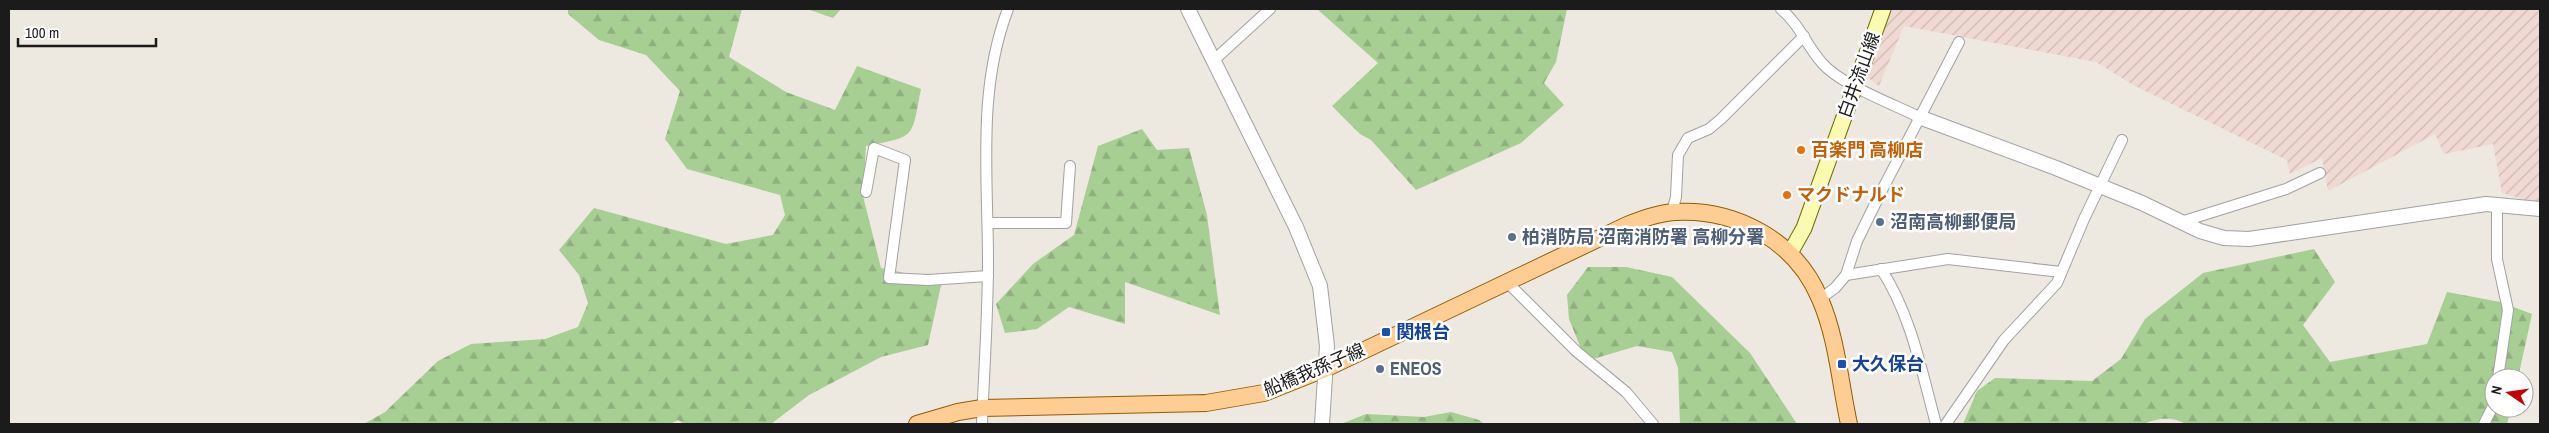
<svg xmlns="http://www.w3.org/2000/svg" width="2549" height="433" viewBox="0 0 2549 433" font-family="'Archivo Narrow','Noto Sans JP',sans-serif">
<defs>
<pattern id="military-furrows" width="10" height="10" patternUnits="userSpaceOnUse" patternTransform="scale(1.25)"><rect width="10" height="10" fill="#f0d9d2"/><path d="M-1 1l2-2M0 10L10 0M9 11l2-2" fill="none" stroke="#cdbab4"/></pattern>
<pattern id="forest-firs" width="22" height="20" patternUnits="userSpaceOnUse" patternTransform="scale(1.25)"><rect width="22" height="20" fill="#a7ce93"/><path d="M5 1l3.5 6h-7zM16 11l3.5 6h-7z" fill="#8fb07e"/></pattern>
</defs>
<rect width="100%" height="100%" fill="#ede8e0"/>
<polygon fill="url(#military-furrows)" points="1891,9 2540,9 2540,204 2502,193 2493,144 2444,154 2435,134 2328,191 2322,158 2290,174 2287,160 2135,86 2096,62 1904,26 1879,86 1867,77"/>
<g fill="url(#forest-firs)">
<path d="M568,9H742L729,57L786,92L835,110L857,66L921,89C911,139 917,136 866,146L863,196L881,268L942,281L928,345L881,357L809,395L771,424H684L678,420L670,424H364L385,412L438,361L471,344L545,339L578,327L588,303L579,275L559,250L594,208L726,244L773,235L785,215L780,195L687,169L665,139L680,91L646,55L599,40L568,14Z"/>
<polygon points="807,9 841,9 833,18"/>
<polygon points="1317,9 1567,9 1556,62 1544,83 1564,105 1521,143 1416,190 1371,140 1360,134 1332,106 1378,63"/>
<polygon points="1142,129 1157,150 1189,148 1207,215 1220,315 1125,282 1125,324 1069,307 1037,329 1005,333 996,304 1033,264 1074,235 1098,146"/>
<path d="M2314,249L2335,282L2303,325L2330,362L2427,344L2447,292L2500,302L2532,314L2518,378H2494V408H2511L2507,424H2186C2173,416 2156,418 2144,424H1963L1977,391L1995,378L2092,381L2121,359L2145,319L2203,273Z"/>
<polygon points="1588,267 1626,267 1672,277 1750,353 1797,424 1680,424 1678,368 1672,352 1637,346 1586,361 1569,319 1567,295"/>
<polygon points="1451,412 1479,420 1484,424 1341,424 1366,414 1424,417"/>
</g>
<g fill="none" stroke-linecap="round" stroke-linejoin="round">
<defs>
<g id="minor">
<path d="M1781,9C1800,25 1806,45 1822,63C1841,85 1893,104 1919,117"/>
<polyline points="1213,61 1270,9"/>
<polyline points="866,192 874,148 905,160 889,278 928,280 988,276"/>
<polyline points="2497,204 2497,259 2508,310 2498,378"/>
<polyline points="1672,212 1676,197 1678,155 1688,138 1709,129 1721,119 1804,36"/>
<polyline points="2181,222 2286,189 2320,173"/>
<polyline points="988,223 1066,223 1070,166"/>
<path d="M1881,269C1911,314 1922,373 1936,424"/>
<polyline points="1846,275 1948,259 2061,272"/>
<polyline points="1506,281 1576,351 1626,392 1653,424"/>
<polyline points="1820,299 1835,288 1846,275 1857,241 1880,194 1959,42"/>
<path d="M982,424C984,370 988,315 988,261C988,176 977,90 1008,9"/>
<polyline points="1946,424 2004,340 2057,283 2084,219 2122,140"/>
<polyline points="2484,424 2494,404"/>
</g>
<g id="tertiary">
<polyline points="1188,9 1296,227 1320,286 1327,346 1322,424"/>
<polyline points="1919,117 2056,168 2142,203 2200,231 2224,238 2249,239 2290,233 2486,204 2540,209"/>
</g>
<polyline id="secondary" points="1790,253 1804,228 1883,9"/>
<path id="primary" d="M917,424L958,412L982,408L1206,403L1264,393L1327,368L1627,225C1642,219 1658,213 1674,212C1736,208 1796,241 1820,299C1837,338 1840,383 1849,424"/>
</defs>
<use href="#minor" stroke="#a2a2a2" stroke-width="12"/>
<use href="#tertiary" stroke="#a2a2a2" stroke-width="16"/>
<use href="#secondary" stroke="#6a7202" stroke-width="17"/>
<use href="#primary" stroke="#925d00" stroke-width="18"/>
<use href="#minor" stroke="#fff" stroke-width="10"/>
<use href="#tertiary" stroke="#fff" stroke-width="14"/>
<use href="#secondary" stroke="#fafbb0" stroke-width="15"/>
<use href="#primary" stroke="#fecd94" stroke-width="16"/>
</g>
<g fill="#e8710a" stroke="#fff" stroke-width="2">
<circle cx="1801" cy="150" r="5"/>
<circle cx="1787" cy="195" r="5"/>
</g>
<g fill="#5c6f8a" stroke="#fff" stroke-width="2">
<circle cx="1880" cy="222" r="5"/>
<circle cx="1512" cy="237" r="5"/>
<circle cx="1380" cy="369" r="5"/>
</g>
<g fill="#1a4fb4" stroke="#fff" stroke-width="2">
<rect x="1381" y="327" width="10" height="10" rx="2.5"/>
<rect x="1837" y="359" width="10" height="10" rx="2.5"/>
</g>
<g text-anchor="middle" stroke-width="5" stroke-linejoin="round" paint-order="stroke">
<g font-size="18" fill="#1b1b1b" stroke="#fff">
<text transform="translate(1859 75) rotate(-70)" y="6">白井流山線</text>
<text transform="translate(1314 370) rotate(-23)" y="6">船橋我孫子線</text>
</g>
<g font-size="18" font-weight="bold" fill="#c56008" stroke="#fff" text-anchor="start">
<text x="1811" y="156">百楽門 高柳店</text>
<text x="1797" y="201">マクドナルド</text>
</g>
<g font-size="18" font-weight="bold" fill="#4e5e75" stroke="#fff" text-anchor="start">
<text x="1890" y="228">沼南高柳郵便局</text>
<text x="1522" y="243">柏消防局 沼南消防署 高柳分署</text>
<text x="1390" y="375">ENEOS</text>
</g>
<g font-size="18" font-weight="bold" fill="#164399" stroke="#fff" text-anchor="start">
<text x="1396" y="338">関根台</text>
<text x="1852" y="370">大久保台</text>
</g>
</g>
<rect width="2549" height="433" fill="none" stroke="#1b1b1b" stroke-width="20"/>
<g transform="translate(2509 393) rotate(283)"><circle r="24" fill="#ffffff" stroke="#a4a4a4"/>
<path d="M0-4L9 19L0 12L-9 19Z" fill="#c60007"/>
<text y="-8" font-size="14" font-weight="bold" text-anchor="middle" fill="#1b1b1b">N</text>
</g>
<path d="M18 38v8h138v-8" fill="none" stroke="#1b1b1b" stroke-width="2.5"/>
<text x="25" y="38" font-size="15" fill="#1b1b1b" stroke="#ffffff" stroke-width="4" paint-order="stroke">100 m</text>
</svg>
